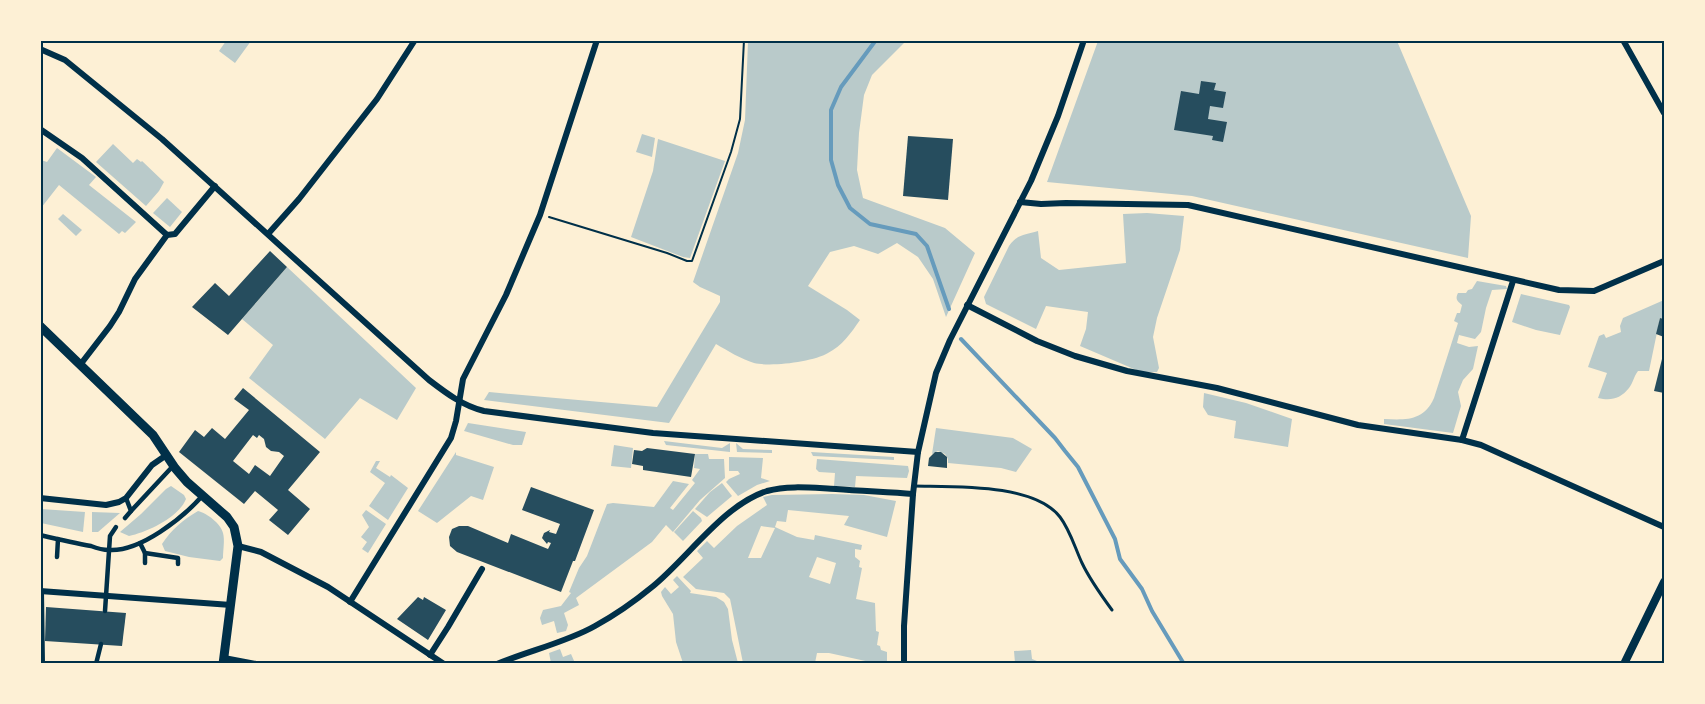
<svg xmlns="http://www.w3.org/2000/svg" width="1705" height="704" viewBox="0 0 1705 704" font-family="Inter,sans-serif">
<rect width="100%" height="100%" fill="#fdf0d5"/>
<g fill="#b9caca" fill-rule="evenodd">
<polygon points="226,41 226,40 251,41 235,63 219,51"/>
<path d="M748,41H906L872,75L864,95L859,133L857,170L863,198L945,228L975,253L946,317L933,279L918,257L897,243L878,254L854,246L830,252L808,286L847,310L860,320C851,333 842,346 828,353C813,362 771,367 754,363C741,359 728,351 716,344L669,423L484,400L489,392L657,407L720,302V296L700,287L693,282L738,153L745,120Z"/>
<polygon points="1098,41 1397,41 1471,216 1468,258 1192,196 1047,182"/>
<polygon points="642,134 655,138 652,157 636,152"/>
<polygon points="658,139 725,161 690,258 683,257 631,237 653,171"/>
<polygon points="113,144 133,163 137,159 141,162 142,161 164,182 159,191 146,206 96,162"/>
<polygon points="57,148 96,177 89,185 136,222 125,233 122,231 119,234 59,185 41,208 41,160 47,162"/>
<polygon points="167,198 182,212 170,227 153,213"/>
<path d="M1147,213L1184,216L1180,250L1157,318L1153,337L1159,368L1157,372H1141L1080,346L1086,329L1088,312L1046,306L1036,329L986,304L984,297L1009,246C1017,234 1025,235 1038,231L1041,258L1059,270L1126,263L1123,214Z"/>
<polygon points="63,214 82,230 76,236 58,219"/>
<polygon points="287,267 416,388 397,420 360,398 325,439 249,378 273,345 242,319"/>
<path d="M1477,281L1506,286L1507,289L1492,290L1486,308L1481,332L1475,339L1459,335L1457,343L1469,347L1478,346L1473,369L1463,380L1458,392L1461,406L1453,433L1384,424V419C1406,420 1424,421 1434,398L1458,323L1454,321L1457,313H1460L1462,305C1457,301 1455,299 1458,293H1466L1468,290L1472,289Z"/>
<polygon points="1521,294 1569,305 1570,307 1560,335 1536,330 1512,322"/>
<path d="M1664,300V319L1660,318L1649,371H1638C1634,376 1633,383 1629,388C1620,399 1611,401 1598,398L1607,373L1588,367L1599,336L1604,334L1606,338L1621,332L1620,326L1623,318Z"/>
<polygon points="1204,393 1246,403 1292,419 1288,447 1234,438 1236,421 1208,415 1203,407"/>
<polygon points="468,423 526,432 522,445 513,445 464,431"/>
<polygon points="936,428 1013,438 1032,449 1016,472 1001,468 948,463 948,459 945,454 938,451 932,454"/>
<polygon points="664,441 722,448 730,443 730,452 666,445"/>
<polygon points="736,443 743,449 772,450 772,453 737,452"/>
<polygon points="614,445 633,448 631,468 611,466"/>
<polygon points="456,452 456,455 494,467 483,500 471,496 437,523 418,511"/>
<polygon points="811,452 894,457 894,460 813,456"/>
<polygon points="695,454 708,454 709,459 724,459 725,478 700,500 673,532 666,525 652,542 576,598 579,605 564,613 568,625 566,631 557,633 554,621 542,625 540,618 543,610 561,606 571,593 569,592 579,568 587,556 607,504 613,503 654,507 673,481 689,484 670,508 673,510 695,483 692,480 700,469 694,468"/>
<polygon points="729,457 763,458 761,478 770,481 757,485 738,496 726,482 729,479 740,474 738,471 729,471"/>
<polygon points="817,459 908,466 909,471 907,478 856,476 855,487 834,486 835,473 819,472 816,469"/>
<polygon points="376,461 380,461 376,468 390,477 391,475 408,488 388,520 369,506 385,483 370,472"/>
<polygon points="722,483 732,496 707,517 695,509 710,492"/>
<path d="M171,486L184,495L186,499C179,517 148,532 129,536L120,532L141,514L166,489Z"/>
<path d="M832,494L864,495L896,501L887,537L844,525L849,516L788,510L786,522L777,521L775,527L797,537L814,540L815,535L862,545L861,550L855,549V557L860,561L859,567L862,568L856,599L875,603L876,631L879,632L877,645L880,646L881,650L887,652V663L870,662L829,653H817L815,663H743L730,599L724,593L696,589L683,577L703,558L697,551L707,541L714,548L737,526L767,505L763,497L772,495ZM761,526L775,528L761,558H748ZM817,557L836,563L830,584L809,577Z"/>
<polygon points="41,509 85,512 83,532 41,523"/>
<polygon points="366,510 386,524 368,553 362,549 367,542 361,537 369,527 362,515"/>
<path d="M198,511C207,513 221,524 223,533C225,540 223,550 223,558L220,561L189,557L165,551L162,544C171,530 184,519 198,511Z"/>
<polygon points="693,511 701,518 702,521 683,541 674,532"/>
<polygon points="92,512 120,513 98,532 92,532"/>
<polygon points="677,576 691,591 690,593 716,597 724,602 728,609 732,640 738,663 683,663 676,642 673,614 662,596 661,592 665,587 671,594 679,587 673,580"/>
<polygon points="560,649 563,657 571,654 575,663 551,663 549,653"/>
<polygon points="1031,650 1032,659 1037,661 1037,663 1015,663 1014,651"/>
</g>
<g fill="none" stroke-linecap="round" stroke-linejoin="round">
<g stroke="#669bbc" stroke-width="4">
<polyline points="876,40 841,87 831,110 831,160 838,185 850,208 870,224 916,234 927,246 949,309"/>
<polyline points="961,339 1055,438 1065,451 1078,467 1115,539 1120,559 1142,589 1152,611 1184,664"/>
</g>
</g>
<g fill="#264d5e" fill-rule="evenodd">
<polygon points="1201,81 1216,83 1214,90 1226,92 1223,108 1210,106 1208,119 1227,122 1223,142 1212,140 1213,136 1174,130 1181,91 1199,94"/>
<polygon points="908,136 953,139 948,200 903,196"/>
<polygon points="270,251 287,267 228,335 192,307 215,283 229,296"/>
<polygon points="1660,318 1664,319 1664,337 1656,334"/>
<polygon points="1664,351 1664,393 1654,391"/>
<path d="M243,388L320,452L288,490L310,509L288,535L269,520L278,510L255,491L244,504L179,452L195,430L204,437L212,428L225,439L249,410L234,399ZM253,435L257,438L259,435L264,439L266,447L271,451L279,452L284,456L270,476L255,465L249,474L233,461Z"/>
<polygon points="647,448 695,454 691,477 643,470 643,466 632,464 634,450 642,451"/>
<polygon points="935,452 941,452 947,457 947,468 928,466 929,458"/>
<polygon points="531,487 594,510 575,561 573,561 561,592 457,552 450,546 449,537 452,529 459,526 468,526 508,543 511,534 548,549 551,543 548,542 547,544 542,538 544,533 550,530 549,532 556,534 560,524 522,510"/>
<polygon points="418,597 423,600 424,597 446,610 428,640 397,619"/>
<polygon points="46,607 126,613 122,646 45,641"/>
</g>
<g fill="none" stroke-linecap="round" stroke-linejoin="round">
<polyline stroke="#003049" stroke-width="2" points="549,217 667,253 687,261 692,261 731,152 740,119 744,40"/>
<path stroke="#003049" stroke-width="3" d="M914,486C953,487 1034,483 1060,517C1070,530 1075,548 1082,563C1090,580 1101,595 1112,610"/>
<g stroke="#003049" stroke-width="4.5">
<polyline points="131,511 173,466"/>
<polyline points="125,518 131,511 126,498"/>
<path d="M40,535C57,539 74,543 91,546C96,548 103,550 109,550C140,552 183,518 203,495"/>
<polyline points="140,543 145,553 178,558 178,564"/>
<polyline points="57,557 58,539"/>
<polyline points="145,563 145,553"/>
<polyline points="105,611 110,536 116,527"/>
<polyline points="96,664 101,644"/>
</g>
<g stroke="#003049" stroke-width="6">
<polyline points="1623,40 1664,113"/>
<path d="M40,49L65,60L162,139L429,380C446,393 463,406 484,411L653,433L918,452"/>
<polyline points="40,129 82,158 167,235"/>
<polyline points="1020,202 1041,204 1066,203 1188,205 1559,290 1594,291 1664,261"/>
<polyline points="268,234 299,199 377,99 415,40"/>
<polyline points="967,305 1037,341 1075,356 1127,371 1217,388 1358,425 1462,440 1481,445 1664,527"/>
<polyline points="80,365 110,326 119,312 135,279 167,235 175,234 215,186"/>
<polyline points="1462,440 1513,281"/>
<polyline points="40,498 106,505 119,502 126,498 152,465 165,456"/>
<polyline points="238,546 261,552 328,587 444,664"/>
<polyline points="40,591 231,605"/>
<polyline points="41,591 42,664"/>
<polyline points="350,602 451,438 456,421 463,379 506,295 540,215 597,40"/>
<polyline points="430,655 448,627 482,569"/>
<polyline points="224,658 256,664"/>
<path d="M497,664C528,651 567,642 595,626C615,615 635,601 652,587C688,558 723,505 767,491C789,485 813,488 836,489C861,491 887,492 913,494"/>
<polyline points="904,664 904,626 913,494 918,452 936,373 950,340 1031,181 1058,116 1084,40"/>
</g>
<polyline stroke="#003049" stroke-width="8" points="1624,664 1664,582"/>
<polyline stroke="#003049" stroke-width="9" points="40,326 153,435 175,468 187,482 227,517 234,527 238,546 223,664"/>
</g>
<rect width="1705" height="704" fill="none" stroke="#fdf0d5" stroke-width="84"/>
<rect x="42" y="42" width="1621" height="620" fill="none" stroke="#003049" stroke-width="2"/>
</svg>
